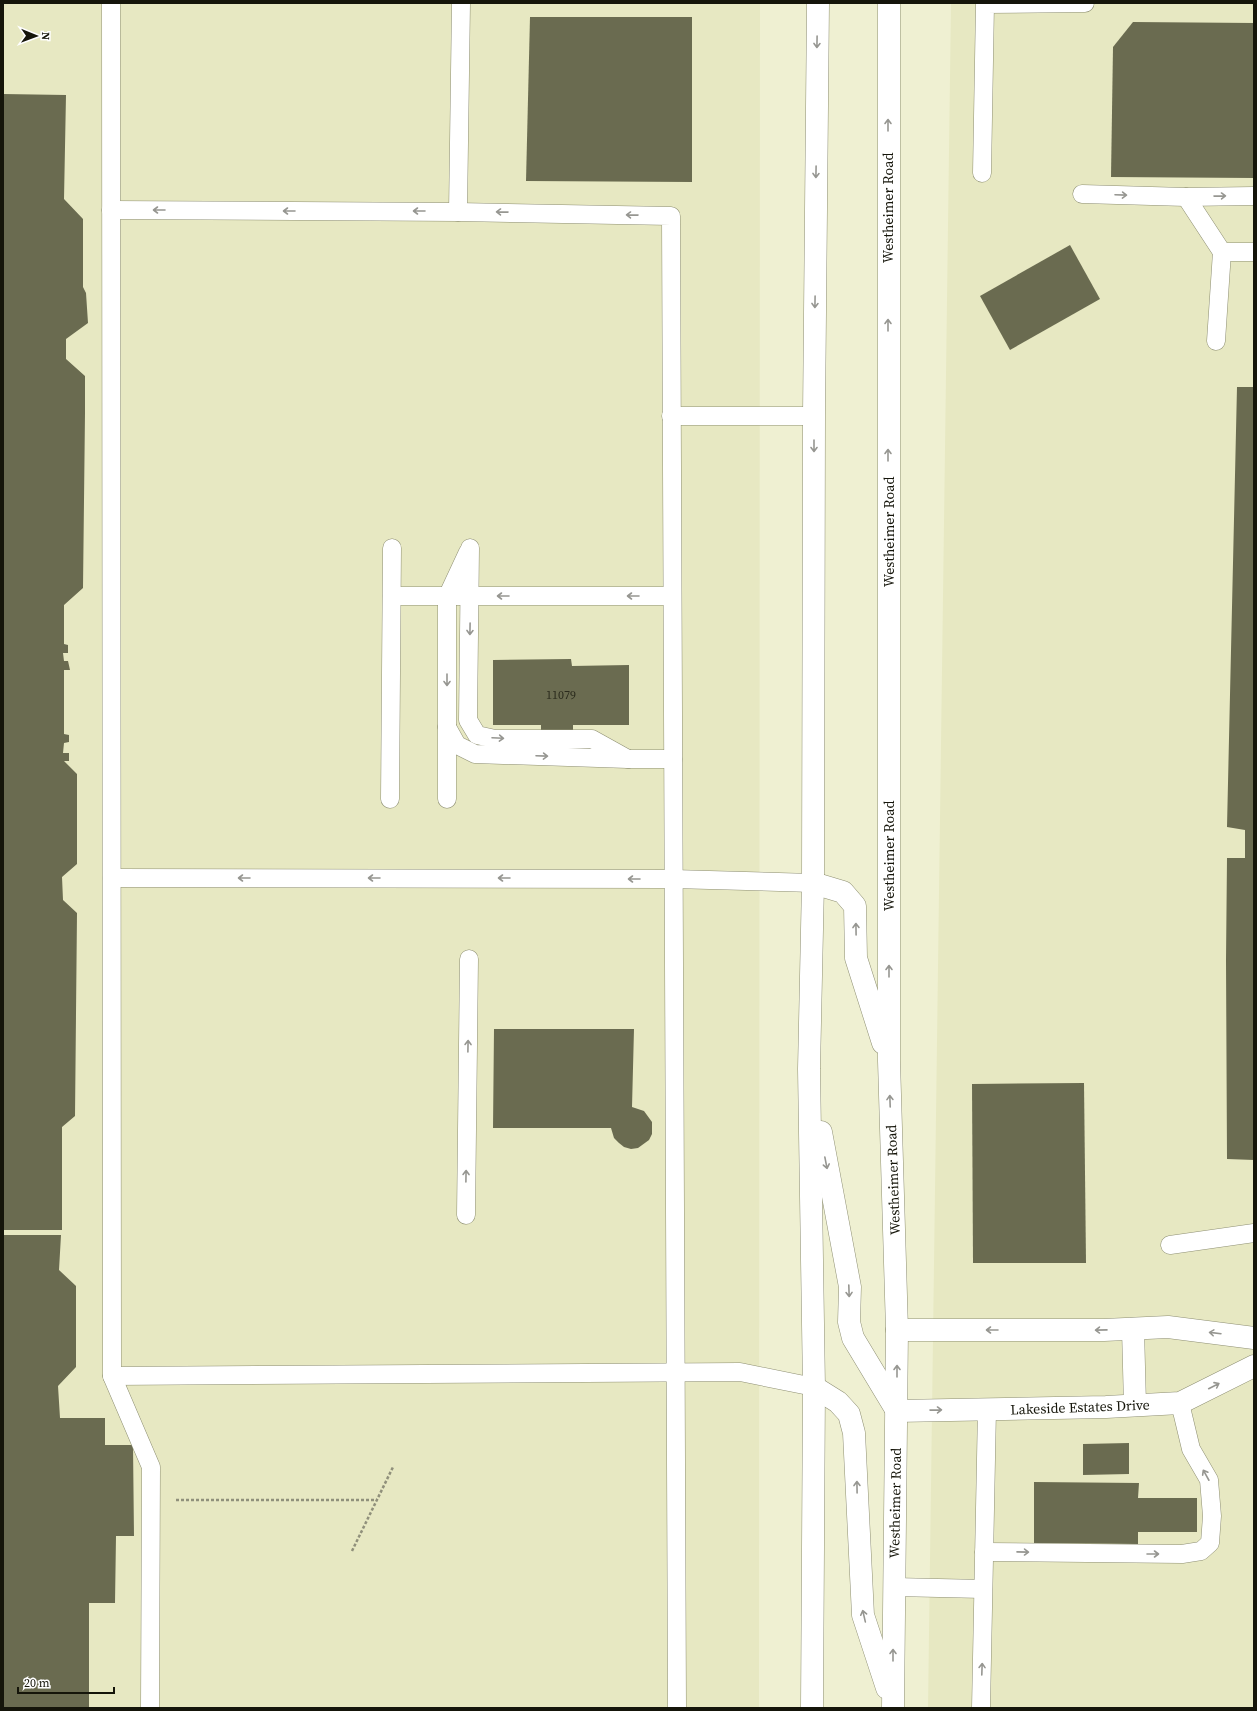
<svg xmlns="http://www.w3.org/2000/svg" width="1257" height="1711" viewBox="0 0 1257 1711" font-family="'Source Serif 4',serif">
<rect width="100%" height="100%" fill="#eff0d2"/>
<g fill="#e7e8c2">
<polygon points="3,3 760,3 759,1708 3,1708"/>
<polygon points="951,3 1254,3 1254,1708 928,1708"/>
</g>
<g fill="#6a6b50">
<polygon points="530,17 692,17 692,182 526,181"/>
<polygon points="1133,22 1254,23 1254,178 1111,177 1113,47"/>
<polygon points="3,94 66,95 64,199 83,219 83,287 86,293 88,323 66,339 66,359 85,376 85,413 83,588 64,605 64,644 68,645 68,653 63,653 64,661 68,661 70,670 64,670 64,734 69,735 69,742 64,743 63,753 69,753 69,761 64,761 77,774 77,864 62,877 63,900 77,913 75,1116 62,1127 62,1230 3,1230"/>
<polygon points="1070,245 1100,299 1010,350 980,296"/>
<polygon points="1237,387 1254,387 1254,1160 1227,1159 1226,960 1227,858 1245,858 1245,830 1227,827"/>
<polygon points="571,659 572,666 629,665 629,725 573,725 573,749 541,749 541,725 493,725 493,660"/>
<polygon points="494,1029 634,1029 632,1107 644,1111 652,1122 652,1134 649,1140 638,1148 631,1149 624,1147 619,1143 614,1138 611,1128 493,1128"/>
<polygon points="1084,1083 1086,1263 973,1263 972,1084"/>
<polygon points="3,1235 61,1235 59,1270 76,1286 76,1367 58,1386 60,1418 105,1418 105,1445 133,1445 134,1536 116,1536 115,1603 89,1603 89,1708 3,1708"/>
<polygon points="1129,1443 1129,1474 1083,1475 1083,1444"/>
<polygon points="1034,1482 1139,1483 1138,1498 1197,1498 1197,1532 1138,1532 1138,1544 1034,1543"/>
</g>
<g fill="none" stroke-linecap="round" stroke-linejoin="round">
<defs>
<g id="lane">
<polyline points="111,3 112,1376 151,1467 150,1708"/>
<polyline points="982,173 985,4 1085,3"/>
<polyline points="1082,194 1186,197 1254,196"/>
<polyline points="1186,197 1222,252 1254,252"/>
<polyline points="111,210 458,212 671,216 677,1708"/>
<polyline points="458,212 461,3"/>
<polyline points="1216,341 1222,252"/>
<polyline points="671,416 814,416"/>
<polyline points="470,548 468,720 477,735 495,739 592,739 628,759"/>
<polyline points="392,596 672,596"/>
<polyline points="447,727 457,745 475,754 628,759 673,759"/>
<polyline points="390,799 392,548"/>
<polyline points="447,799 447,597 468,552"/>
<polyline points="112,878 673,879 813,883"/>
<polyline points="466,1215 469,959"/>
<polyline points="1170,1245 1254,1233"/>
<polyline points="112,1376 740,1372 814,1387"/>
<polyline points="984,1552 1182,1554 1201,1551 1210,1543 1212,1516 1209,1480 1191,1449 1180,1403"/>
<polyline points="894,1587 983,1589"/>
<polyline points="981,1708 987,1409"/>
</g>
<g id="street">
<polyline points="1133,1329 1135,1405"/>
<polyline points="897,1330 1104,1330 1168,1327 1254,1338"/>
<polyline points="897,1411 1106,1407 1180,1403 1254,1366"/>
</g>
<g id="primary">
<polyline points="889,3 889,1061 897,1330 893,1708"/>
<polyline points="813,883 843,892 855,906 856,958 883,1043"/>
<polyline points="821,1132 850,1287 849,1322 853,1338 897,1411"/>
<polyline points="814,1387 838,1402 849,1414 854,1433 863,1615 887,1688"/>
<polyline points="812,1708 814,1387 809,1069 813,883 814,416 818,3"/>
</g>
</defs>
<use href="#lane" stroke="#8e8f73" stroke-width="19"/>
<use href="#street" stroke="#8e8f73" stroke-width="23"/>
<use href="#primary" stroke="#8e8f73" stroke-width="23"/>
<g stroke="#90907b" stroke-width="2.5" stroke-dasharray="3 2" stroke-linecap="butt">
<polyline points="176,1500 377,1500"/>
<polyline points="352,1551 393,1467"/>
</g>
<use href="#lane" stroke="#fff" stroke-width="18"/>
<use href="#street" stroke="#fff" stroke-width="22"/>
<use href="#primary" stroke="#fff" stroke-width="22"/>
</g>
<defs><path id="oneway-shaft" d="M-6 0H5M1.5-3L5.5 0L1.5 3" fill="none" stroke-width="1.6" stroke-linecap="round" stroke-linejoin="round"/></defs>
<g stroke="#969691">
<use href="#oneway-shaft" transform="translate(817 42) rotate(91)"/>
<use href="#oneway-shaft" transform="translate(888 125) rotate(-90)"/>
<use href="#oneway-shaft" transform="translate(816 172) rotate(91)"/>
<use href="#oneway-shaft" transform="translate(1121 195) rotate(2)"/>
<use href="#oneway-shaft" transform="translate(1220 196) rotate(-1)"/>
<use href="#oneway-shaft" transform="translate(159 210) rotate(-180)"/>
<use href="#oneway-shaft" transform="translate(289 211) rotate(-180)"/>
<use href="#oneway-shaft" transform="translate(419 211) rotate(-180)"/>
<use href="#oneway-shaft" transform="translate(502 212) rotate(-179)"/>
<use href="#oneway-shaft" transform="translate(632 215) rotate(-179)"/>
<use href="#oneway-shaft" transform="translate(815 302) rotate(91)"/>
<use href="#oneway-shaft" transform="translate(888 325) rotate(-90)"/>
<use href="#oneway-shaft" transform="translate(814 446) rotate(90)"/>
<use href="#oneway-shaft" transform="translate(888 455) rotate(-90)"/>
<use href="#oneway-shaft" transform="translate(503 596) rotate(180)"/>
<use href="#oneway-shaft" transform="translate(633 596) rotate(180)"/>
<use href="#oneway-shaft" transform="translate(470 629) rotate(91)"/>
<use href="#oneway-shaft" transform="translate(447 680) rotate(90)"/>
<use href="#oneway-shaft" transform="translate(498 738) rotate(3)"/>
<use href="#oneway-shaft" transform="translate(542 756) rotate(2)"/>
<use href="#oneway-shaft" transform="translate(244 878) rotate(-180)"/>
<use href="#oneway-shaft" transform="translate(374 878) rotate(-180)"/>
<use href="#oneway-shaft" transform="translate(504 878) rotate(-180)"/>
<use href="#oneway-shaft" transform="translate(634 879) rotate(-180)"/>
<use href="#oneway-shaft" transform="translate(856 929) rotate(-91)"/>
<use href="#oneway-shaft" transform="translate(889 971) rotate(-90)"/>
<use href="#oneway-shaft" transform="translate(468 1046) rotate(-89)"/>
<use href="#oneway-shaft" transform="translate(890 1101) rotate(-92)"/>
<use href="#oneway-shaft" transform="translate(826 1163) rotate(79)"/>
<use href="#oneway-shaft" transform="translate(466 1176) rotate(-89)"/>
<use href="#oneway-shaft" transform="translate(849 1291) rotate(88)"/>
<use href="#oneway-shaft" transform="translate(992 1330) rotate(-180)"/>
<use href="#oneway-shaft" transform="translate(1101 1330) rotate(179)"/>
<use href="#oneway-shaft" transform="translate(1215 1333) rotate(-173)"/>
<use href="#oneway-shaft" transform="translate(897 1371) rotate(-90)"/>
<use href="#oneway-shaft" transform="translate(1214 1386) rotate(-27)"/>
<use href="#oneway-shaft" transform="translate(936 1410) rotate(-1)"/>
<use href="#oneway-shaft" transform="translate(1206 1475) rotate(-119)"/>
<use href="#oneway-shaft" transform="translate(857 1487) rotate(-91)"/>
<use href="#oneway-shaft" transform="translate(1023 1552) rotate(1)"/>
<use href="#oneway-shaft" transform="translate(1153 1554)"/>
<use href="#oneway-shaft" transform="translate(864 1616) rotate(-103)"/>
<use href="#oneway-shaft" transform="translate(893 1655) rotate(-90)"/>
<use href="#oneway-shaft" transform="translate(982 1669) rotate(-88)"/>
</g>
<g text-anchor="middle" stroke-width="3" stroke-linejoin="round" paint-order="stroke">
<g font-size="12" fill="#2a2a1c">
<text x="561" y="699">11079</text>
</g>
<g font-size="14" fill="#15150a" stroke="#fff">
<text transform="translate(888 208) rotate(-90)" y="5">Westheimer Road</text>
<text transform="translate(889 532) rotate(-90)" y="5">Westheimer Road</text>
<text transform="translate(889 856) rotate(-90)" y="5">Westheimer Road</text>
<text transform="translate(893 1180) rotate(-92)" y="5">Westheimer Road</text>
<text transform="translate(1080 1407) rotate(-2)" y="5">Lakeside Estates Drive</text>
<text transform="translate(895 1503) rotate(-89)" y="5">Westheimer Road</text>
</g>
</g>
<rect width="1257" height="1711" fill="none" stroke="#15150a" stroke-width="8"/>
<g transform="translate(36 36) rotate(91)" stroke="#ffffff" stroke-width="3" paint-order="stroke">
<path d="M0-3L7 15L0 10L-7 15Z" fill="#15150a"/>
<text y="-6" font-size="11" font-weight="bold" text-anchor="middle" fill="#15150a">N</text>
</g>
<path d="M18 1687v6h96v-6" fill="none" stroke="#15150a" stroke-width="2"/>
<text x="24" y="1687" font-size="12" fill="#15150a" stroke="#ffffff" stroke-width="3" paint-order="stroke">20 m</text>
</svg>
